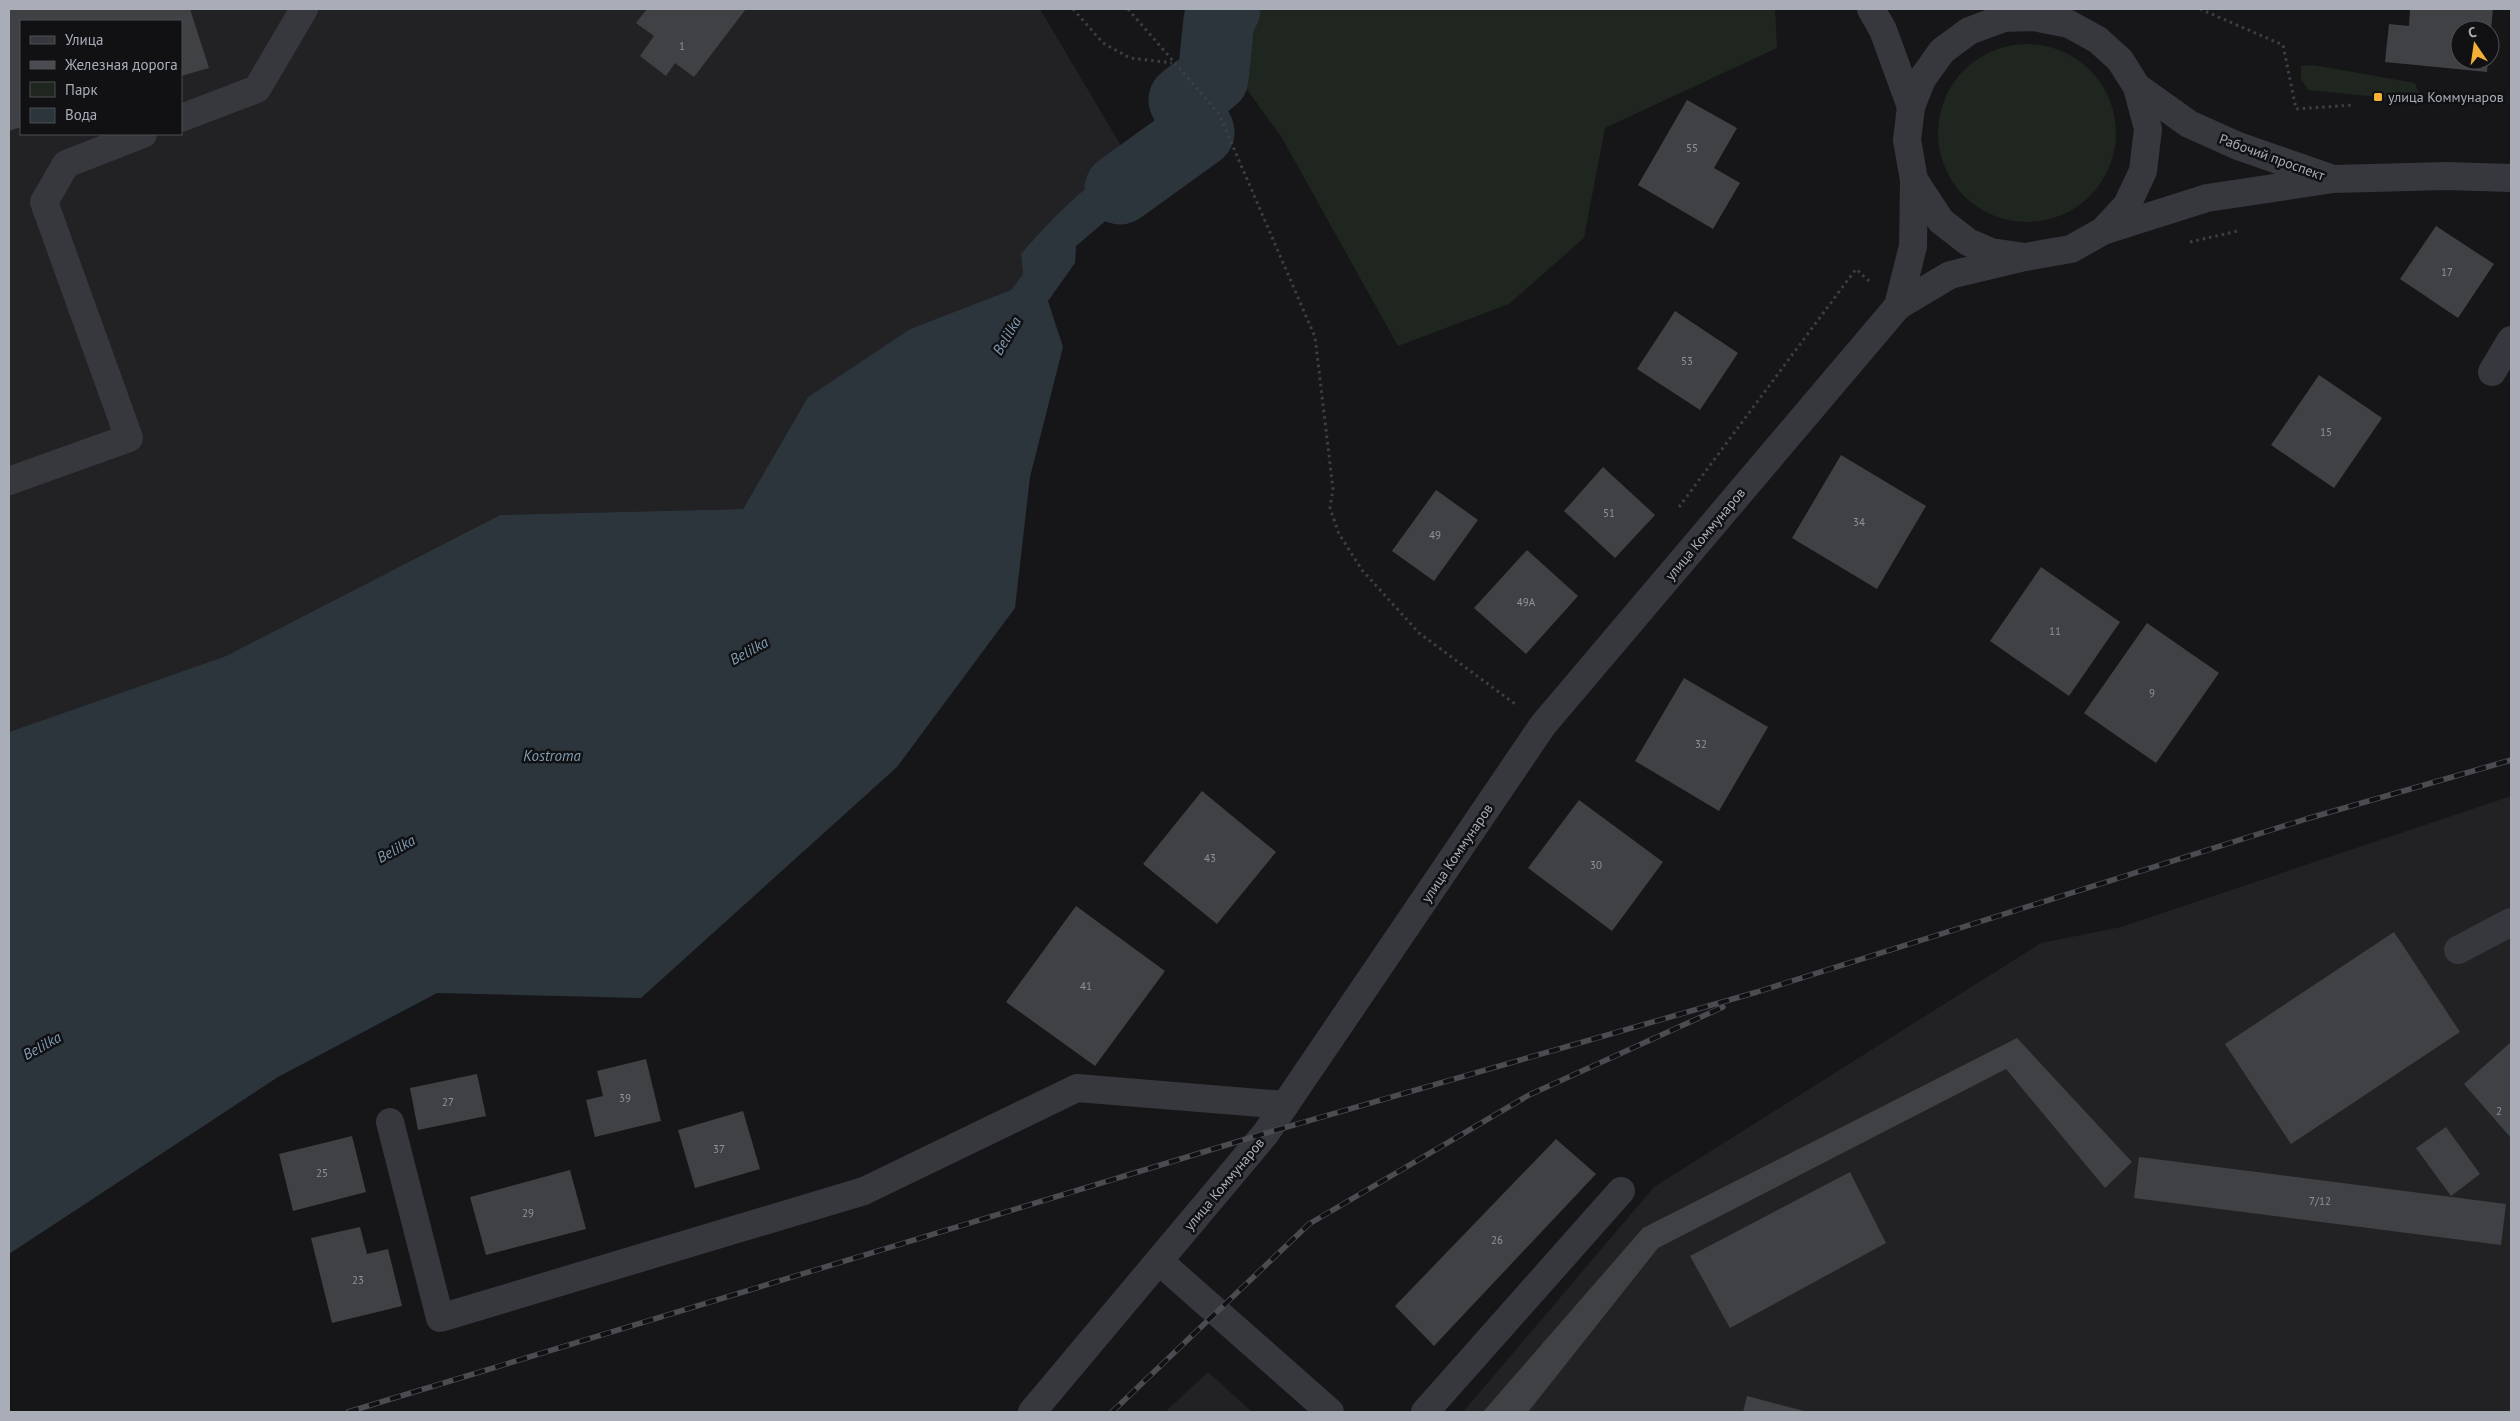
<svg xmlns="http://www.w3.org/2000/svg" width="2520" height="1421" viewBox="0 0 2520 1421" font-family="'PT Sans',sans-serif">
<rect width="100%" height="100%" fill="#161618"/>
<g fill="#222225" fill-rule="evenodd">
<path d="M9,9H1040L1129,159L1092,185L1057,215L1030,243L1021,254L1023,274L1011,290L910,329L808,397L743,509L500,515L226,656L9,732ZM21,21H181V134H21Z"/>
<polygon points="2511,796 2511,1412 1463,1412 1654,1187 2041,943 2121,927"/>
<polygon points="1208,1372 1252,1412 1165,1412"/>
</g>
<g fill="#1e261f">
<polygon points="1189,9 1775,9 1777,48 1605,128 1584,238 1509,304 1398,346 1282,138"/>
<circle cx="2027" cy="133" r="89"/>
<polygon points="2313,65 2415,83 2419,93 2409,100 2308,90 2301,79 2301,66"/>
</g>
<path fill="#2c353c" d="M1199,132L1192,165L1149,194L1122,207L1076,246L1075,263L1048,301L1063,347L1030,477L1015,608L897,767L641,998L437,993L278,1077L9,1254V732L226,656L500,515L743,509L808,397L910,329L1011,290L1023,274L1021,254C1048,222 1093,176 1131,159C1153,148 1176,141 1199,132Z"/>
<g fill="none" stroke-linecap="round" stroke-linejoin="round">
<polyline stroke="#2c353c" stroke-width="71" points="1120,189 1199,132 1184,100 1213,78 1219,20 1225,9"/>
</g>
<g fill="#404145">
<polygon points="9,9 190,9 209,68 181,76 181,21 21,21 21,127 9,131"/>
<polygon points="647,9 746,9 694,77 675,63 666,76 640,56 654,36 636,23"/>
<polygon points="2410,9 2493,9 2491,30 2460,30 2460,60 2488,60 2487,72 2385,62 2389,24 2409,26"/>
<polygon points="1687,100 1737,128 1714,168 1740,183 1713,229 1638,185"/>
<polygon points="2436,226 2494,264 2458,318 2400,279"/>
<polygon points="1675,311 1738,353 1700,410 1637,369"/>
<polygon points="2319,375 2382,418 2334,488 2271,445"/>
<polygon points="1841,455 1926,506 1877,589 1792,538"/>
<polygon points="1603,467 1655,515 1615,558 1564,511"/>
<polygon points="1436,490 1478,520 1434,581 1392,551"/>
<polygon points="1527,550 1578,596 1526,654 1474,608"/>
<polygon points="2041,567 2120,622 2069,696 1990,641"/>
<polygon points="2147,623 2219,673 2156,763 2084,713"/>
<polygon points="1684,678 1768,727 1719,811 1635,761"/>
<polygon points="1202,791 1276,852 1217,924 1143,864"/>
<polygon points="1579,800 1663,862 1612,931 1528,868"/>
<polygon points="1076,906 1165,971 1095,1066 1006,1002"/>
<polygon points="2394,932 2460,1032 2291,1144 2225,1044"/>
<polygon points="2017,1038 2132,1162 2105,1188 2006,1069 1658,1248 1528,1412 1483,1412 1643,1228"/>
<polygon points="2511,1042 2511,1138 2464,1084"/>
<polygon points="646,1059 661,1121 595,1137 586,1100 603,1096 597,1071"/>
<polygon points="477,1074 486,1116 418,1130 410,1088"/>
<polygon points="743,1111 760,1169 695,1188 678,1130"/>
<polygon points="2446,1127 2480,1174 2451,1196 2416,1148"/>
<polygon points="352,1136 366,1192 293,1211 279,1154"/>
<polygon points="1556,1139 1596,1174 1434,1346 1395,1306"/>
<polygon points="2139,1157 2506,1204 2501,1245 2134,1198"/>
<polygon points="570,1170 586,1229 486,1255 470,1197"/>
<polygon points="1850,1172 1886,1243 1730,1328 1690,1256"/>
<polygon points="360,1227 367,1254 388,1249 402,1306 332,1323 311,1238"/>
<polygon points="1747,1396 1808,1412 1743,1412"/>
</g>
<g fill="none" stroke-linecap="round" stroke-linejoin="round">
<g stroke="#3d3f44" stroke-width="3" stroke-dasharray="2.5 4" stroke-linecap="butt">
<polyline points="1073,9 1103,43 1130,58 1172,63"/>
<polyline points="1128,9 1219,114 1315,337 1333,489 1330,508 1339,534 1362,570 1419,633 1515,704"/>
<polyline points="2200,9 2283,45 2296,109 2353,105"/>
<polyline points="2190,242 2238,231"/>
<polyline points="1679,507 1856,269 1869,281"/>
</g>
<g stroke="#37383d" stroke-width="28">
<polyline points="1871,9 1883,30 1911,107"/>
<polyline points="2137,87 2189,124 2238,146 2333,179 2446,176 2511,178"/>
<polyline points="181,118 257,89 304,9"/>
<polyline points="2103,231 2127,205 2143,171 2148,129 2137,87 2120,60 2098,40 2069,24 2034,17 2004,18 1969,31 1942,51 1922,79 1911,107 1907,140 1914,180 1941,221 1968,242 1991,252 2025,257 2071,249 2103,231 2207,198 2333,179"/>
<polyline points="1898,306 1913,246 1914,180"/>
<polyline points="2492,372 2511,340"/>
<polyline points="9,481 129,438 44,202 66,164 143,134"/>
<polyline points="2458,950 2511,922"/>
<polyline points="390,1122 440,1318 864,1191 1077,1088 1285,1105"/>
<polyline points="1159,1261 1330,1412"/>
<polyline points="1032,1412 1266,1133 1543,725 1898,306 1950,275 2025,257"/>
<polyline points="1425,1412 1621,1191"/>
</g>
<defs>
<g id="rail">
<polyline points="348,1412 1266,1133 1757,992 2306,819 2511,760"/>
<polyline points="1112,1412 1309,1224 1529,1095 1723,1007"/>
</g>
</defs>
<use href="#rail" stroke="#4a4c52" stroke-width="5.5"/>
<use href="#rail" stroke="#111113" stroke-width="4" stroke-dasharray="11" stroke-linecap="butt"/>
</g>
<rect fill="#f2b134" stroke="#111113" stroke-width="2" x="2373" y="92" width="10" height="10" rx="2.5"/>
<g text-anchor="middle" stroke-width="5" stroke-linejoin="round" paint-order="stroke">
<g font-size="11" fill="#8e929b">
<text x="682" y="50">1</text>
<text x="1692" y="152">55</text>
<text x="2447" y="276">17</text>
<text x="1687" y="365">53</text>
<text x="2326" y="436">15</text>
<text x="1609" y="517">51</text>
<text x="1859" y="526">34</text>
<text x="1435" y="539">49</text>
<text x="1526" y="606">49А</text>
<text x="2055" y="635">11</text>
<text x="2152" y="697">9</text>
<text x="1701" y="748">32</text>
<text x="1210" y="862">43</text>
<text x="1596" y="869">30</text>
<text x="1086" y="990">41</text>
<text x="625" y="1102">39</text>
<text x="448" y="1106">27</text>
<text x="2499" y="1115">2</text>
<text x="719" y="1153">37</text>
<text x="322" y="1177">25</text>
<text x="2320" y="1205">7/12</text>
<text x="528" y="1217">29</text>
<text x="1497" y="1244">26</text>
<text x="358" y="1284">23</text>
</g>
<g font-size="14" fill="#a8adb8" stroke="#111113" text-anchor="start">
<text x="2388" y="102">улица Коммунаров</text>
</g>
<g font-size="14" fill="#a8adb8" stroke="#111113">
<text transform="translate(2272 157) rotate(20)" y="5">Рабочий проспект</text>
<text transform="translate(1705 534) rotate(-50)" y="5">улица Коммунаров</text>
<text transform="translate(1457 853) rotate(-56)" y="5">улица Коммунаров</text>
<text transform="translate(1224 1184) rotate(-50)" y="5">улица Коммунаров</text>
</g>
<g font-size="15" font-style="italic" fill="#7f9bb3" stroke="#111113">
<text transform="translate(1007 336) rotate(-60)" y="5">Belilka</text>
<text transform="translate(749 651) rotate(-29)" y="5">Belilka</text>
<text x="552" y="761">Kostroma</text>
<text transform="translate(396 849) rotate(-29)" y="5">Belilka</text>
<text transform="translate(42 1046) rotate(-29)" y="5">Belilka</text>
</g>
</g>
<rect width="2520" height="1421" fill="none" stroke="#a8adb8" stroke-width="20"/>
<rect x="20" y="20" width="162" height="115" fill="#111113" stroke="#4d4f55"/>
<rect x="30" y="36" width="25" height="8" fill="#37383d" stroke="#4d4f55"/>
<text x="65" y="45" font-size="15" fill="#a8adb8">Улица</text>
<rect x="30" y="61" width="25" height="8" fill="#4a4c52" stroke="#4d4f55"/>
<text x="65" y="70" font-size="15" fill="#a8adb8">Железная дорога</text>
<rect x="30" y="82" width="25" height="15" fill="#1e261f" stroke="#4d4f55"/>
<text x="65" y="95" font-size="15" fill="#a8adb8">Парк</text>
<rect x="30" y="108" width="25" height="15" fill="#2c353c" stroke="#4d4f55"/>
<text x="65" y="120" font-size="15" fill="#a8adb8">Вода</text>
<g transform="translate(2475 45) rotate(347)"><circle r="24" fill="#111113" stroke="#4d4f55"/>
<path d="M0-4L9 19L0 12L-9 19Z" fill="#f2b134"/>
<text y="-8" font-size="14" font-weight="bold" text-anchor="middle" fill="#a8adb8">С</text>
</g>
</svg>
